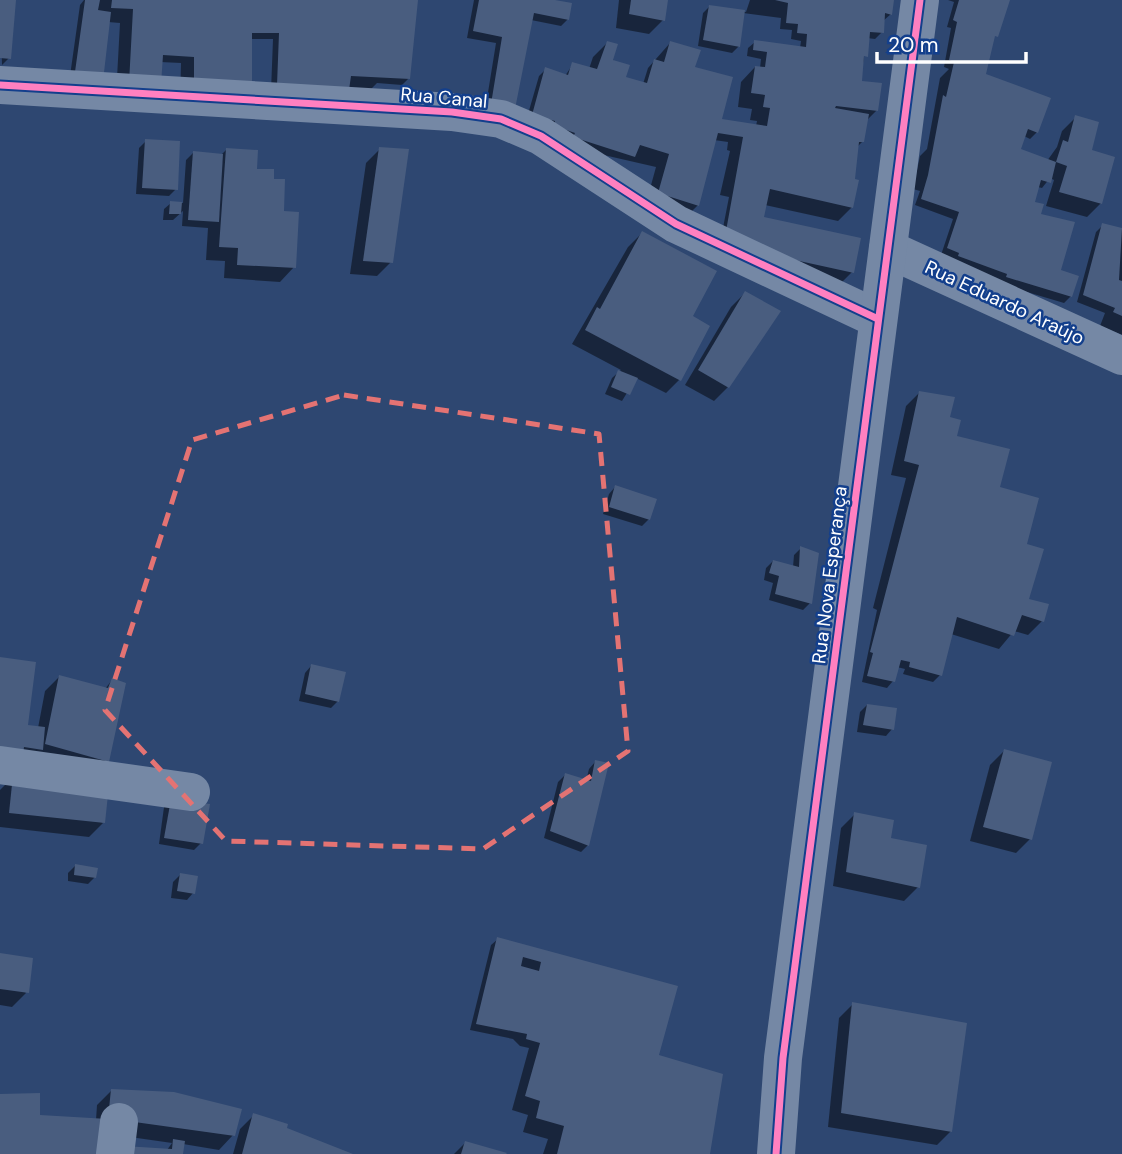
<svg xmlns="http://www.w3.org/2000/svg" width="1122" height="1154" viewBox="0 0 1122 1154" font-family="'DM Sans',sans-serif">
<rect width="100%" height="100%" fill="#2e4771"/>
<g fill="#0007">
<polygon points="0,0 14,0 9,58 2,65"/>
<polygon points="84,0 416,0 409,78 402,85 377,83 367,93 271,91 273,39 250,39 180,102 181,63 160,62 116,96 120,23 108,22 68,90 80,5"/>
<polygon points="474,0 546,0 568,19 561,26 531,20 514,108 485,111 496,43 467,38"/>
<polygon points="619,0 666,0 663,20 649,34 616,28"/>
<polygon points="750,0 892,0 891,14 883,21 882,32 875,39 867,38 860,82 877,110 866,121 862,142 857,147 852,207 838,221 765,205 762,218 852,272 838,286 721,238 729,197 720,195 730,151 727,150 728,142 714,140 698,205 684,219 645,207 656,167 595,153 526,121 539,76 546,69 565,76 573,64 589,69 593,57 607,43 622,84 643,84 648,68 670,43 693,69 718,125 756,126 757,121 750,120 752,109 738,107 741,82 755,67 760,68 761,59 747,56 748,48 755,42 800,48 801,41 791,39 792,30 780,29 781,18 743,13 739,46 732,53 698,46 703,13 709,7 746,12"/>
<polygon points="948,0 1008,0 992,40 984,73 1037,132 1030,139 1024,136 1018,151 1047,161 1057,147 1062,131 1076,117 1090,152 1101,203 1087,217 1046,206 1054,180 1050,178 1042,188 1038,187 1033,203 1071,296 1064,303 1000,284 941,255 953,219 915,205 920,191 913,189 920,156 927,149 940,78 949,69 944,67 951,28 947,27 954,2"/>
<polygon points="146,141 176,189 169,196 136,194 139,148"/>
<polygon points="380,149 391,262 377,276 350,274 366,163"/>
<polygon points="226,150 255,174 282,213 294,267 280,282 224,278 225,261 206,260 208,228 182,226 183,211 173,220 163,220 164,209 171,203 183,203 186,160 193,153 221,155"/>
<polygon points="1103,225 1122,230 1122,335 1100,326 1105,313 1077,302 1096,232"/>
<polygon points="642,233 691,317 680,379 666,393 636,378 622,401 605,394 612,378 621,370 572,344 628,247"/>
<polygon points="745,293 728,387 714,401 685,385 731,307"/>
<polygon points="920,392 948,418 955,438 997,488 1025,545 1027,600 1042,621 1028,635 1014,631 999,649 951,634 940,675 933,682 903,674 905,669 897,667 893,681 887,688 862,682 877,610 873,608 906,478 891,475 906,406"/>
<polygon points="615,487 649,519 642,526 603,514 609,494"/>
<polygon points="801,548 810,603 803,610 769,600 773,583 764,580 766,568 773,561 793,567 794,555"/>
<polygon points="0,659 26,726 38,728 45,691 59,677 105,689 112,680 107,761 27,763"/>
<polygon points="311,666 338,701 331,708 299,701 305,673"/>
<polygon points="867,705 892,729 886,736 857,732 860,712"/>
<polygon points="1004,751 1030,839 1016,853 970,841 990,765"/>
<polygon points="595,762 588,845 581,852 544,838 558,782 565,775 586,781 589,769"/>
<polygon points="13,777 103,823 89,837 0,827 0,790"/>
<polygon points="208,806 201,843 194,850 159,844 164,807"/>
<polygon points="855,814 889,839 918,887 904,901 833,886 841,828"/>
<polygon points="75,866 95,877 88,884 68,881 68,873"/>
<polygon points="180,875 193,893 187,900 171,898 173,882"/>
<polygon points="498,939 676,987 657,1056 708,1154 543,1154 548,1139 523,1132 528,1115 512,1110 529,1048 520,1046 513,1039 470,1030 491,945"/>
<polygon points="0,955 26,993 12,1007 0,1005"/>
<polygon points="853,1004 951,1131 937,1145 828,1127 839,1018"/>
<polygon points="111,1091 233,1135 219,1150 183,1144 182,1154 167,1150 172,1143 109,1134 0,1154 0,1096 38,1120 96,1120 97,1105"/>
<polygon points="254,1115 285,1129 348,1154 233,1154 240,1129"/>
<polygon points="465,1143 503,1154 454,1154"/>
</g>
<g fill="#495d7f" fill-rule="evenodd">
<polygon points="0,0 16,0 11,59 0,58"/>
<polygon points="85,0 100,0 98,10 111,12 103,81 74,79"/>
<polygon points="112,0 418,0 410,79 351,76 349,90 277,85 279,33 252,33 252,91 194,89 194,57 163,55 161,85 129,83 133,9 111,8"/>
<polygon points="479,0 555,0 572,3 569,20 534,13 515,109 491,104 502,37 473,31"/>
<polygon points="631,0 668,0 665,21 629,14"/>
<polygon points="775,0 894,0 892,15 885,13 884,33 870,32 868,57 864,56 862,81 882,83 878,111 836,106 835,108 869,114 864,142 859,142 855,179 859,180 853,208 770,189 764,217 861,238 854,273 772,255 726,231 743,137 718,133 699,206 658,193 669,154 640,145 635,157 573,137 575,133 555,126 555,121 532,115 545,67 568,75 572,62 597,69 607,41 618,44 613,60 630,65 626,77 647,83 654,59 664,62 670,41 701,50 695,67 733,77 722,119 767,126 770,108 763,107 765,95 751,93 755,66 765,67 767,52 753,50 754,40 806,47 807,34 797,33 798,24 786,23 788,3"/>
<polygon points="959,0 1010,0 998,37 995,36 986,74 1051,98 1038,133 1028,129 1021,149 1056,162 1051,183 1041,180 1035,202 1044,204 1041,214 1075,222 1061,270 1079,276 1072,297 1006,277 1007,274 958,256 959,253 947,248 959,212 921,199 928,175 943,95 946,97 954,62 949,60 957,22 953,20"/>
<polygon points="709,5 745,10 740,47 703,40"/>
<polygon points="1075,115 1099,122 1092,150 1115,157 1102,204 1059,192 1067,166 1056,162 1063,140 1068,142"/>
<polygon points="145,139 180,141 178,190 142,188"/>
<polygon points="379,147 409,149 393,263 363,261"/>
<polygon points="226,148 258,150 257,169 274,169 274,179 285,179 284,211 299,212 296,268 237,265 238,248 219,247"/>
<polygon points="193,151 223,154 219,222 188,220"/>
<polygon points="170,201 182,202 181,214 169,214"/>
<polygon points="1102,223 1122,228 1119,280 1122,281 1122,316 1113,312 1115,308 1083,295"/>
<polygon points="642,231 717,271 693,316 710,326 681,381 585,330 597,307 600,309"/>
<polygon points="745,291 781,311 729,388 698,370"/>
<polygon points="618,370 638,378 630,395 611,387"/>
<polygon points="919,391 955,397 950,417 961,420 957,436 1010,449 1000,487 1039,498 1027,544 1044,549 1029,599 1049,604 1044,622 1022,615 1014,636 957,617 942,676 909,667 910,662 901,660 895,682 867,676 873,653 870,652 919,465 904,461"/>
<polygon points="615,485 657,499 650,520 609,507"/>
<polygon points="800,546 819,553 812,604 775,594 779,576 769,573 773,560 799,567"/>
<polygon points="0,657 36,662 28,725 45,727 43,750 24,747 23,753 0,751"/>
<polygon points="311,664 346,672 339,702 305,694"/>
<polygon points="59,675 108,688 112,678 126,683 109,762 45,744"/>
<polygon points="867,704 897,708 894,730 863,725"/>
<polygon points="1004,749 1052,762 1032,840 983,827"/>
<polygon points="595,760 609,763 589,846 550,831 565,773 591,781"/>
<polygon points="13,775 109,785 105,823 9,813"/>
<polygon points="171,799 210,804 203,844 164,838"/>
<polygon points="854,812 894,820 891,838 927,845 920,888 846,872"/>
<polygon points="75,864 98,868 96,878 74,875"/>
<polygon points="180,873 198,876 195,894 177,891"/>
<path d="M497,937L678,986L659,1055L723,1074L710,1154H557L564,1126L536,1118L540,1101L525,1096L540,1043L526,1039L527,1034L476,1024ZM523,957L541,962L539,971L521,966Z"/>
<polygon points="0,953 33,958 29,993 0,989"/>
<polygon points="852,1002 967,1023 952,1132 841,1113"/>
<polygon points="111,1089 174,1092 242,1109 235,1136 113,1119 108,1154 0,1154 0,1094 40,1093 40,1115 108,1119"/>
<polygon points="253,1113 288,1124 287,1128 353,1154 242,1154"/>
<polygon points="173,1139 185,1141 183,1154 123,1154 124,1146 172,1149"/>
<polygon points="465,1141 507,1153 506,1154 461,1154"/>
</g>
<g fill="none" stroke-linecap="round" stroke-linejoin="round">
<g stroke="#7588a5" stroke-width="38">
<polyline points="0,85 452,112 501,119 541,136 676,224 878,319"/>
<polyline points="888,249 1122,356"/>
<polyline points="0,765 191,792"/>
<polyline points="115,1154 119,1122"/>
<polyline points="776,1154 783,1058 920,0"/>
</g>
<defs>
<g id="cycleway">
<polyline points="0,85 452,112 501,119 541,136 676,224 878,319"/>
<polyline points="776,1154 783,1058 920,0"/>
</g>
</defs>
<use href="#cycleway" stroke="#133f8c" stroke-width="11"/>
<use href="#cycleway" stroke="#ff80c0" stroke-width="7"/>
</g>
<path fill="none" stroke="#e47373" stroke-width="5" stroke-dasharray="14 9" stroke-linejoin="round" d="M344,395L599,434L628,751L483,849L226,841L105,710L192,440Z"/>
<g text-anchor="middle" stroke-width="5" stroke-linejoin="round" paint-order="stroke">
<g font-size="19" fill="#fff" stroke="#133f8c">
<text transform="translate(444 97) rotate(5)" y="7">Rua Canal</text>
<text transform="translate(1005 302) rotate(25)" y="7">Rua Eduardo Araújo</text>
<text transform="translate(829 575) rotate(-83)" y="7">Rua Nova Esperança</text>
</g>
</g>
<path d="M877 52v10h149v-10" fill="none" stroke="#ffffff" stroke-width="3.5"/>
<text x="888" y="52" font-size="21" fill="#ffffff" stroke="#133f8c" stroke-width="5" paint-order="stroke">20 m</text>
</svg>
